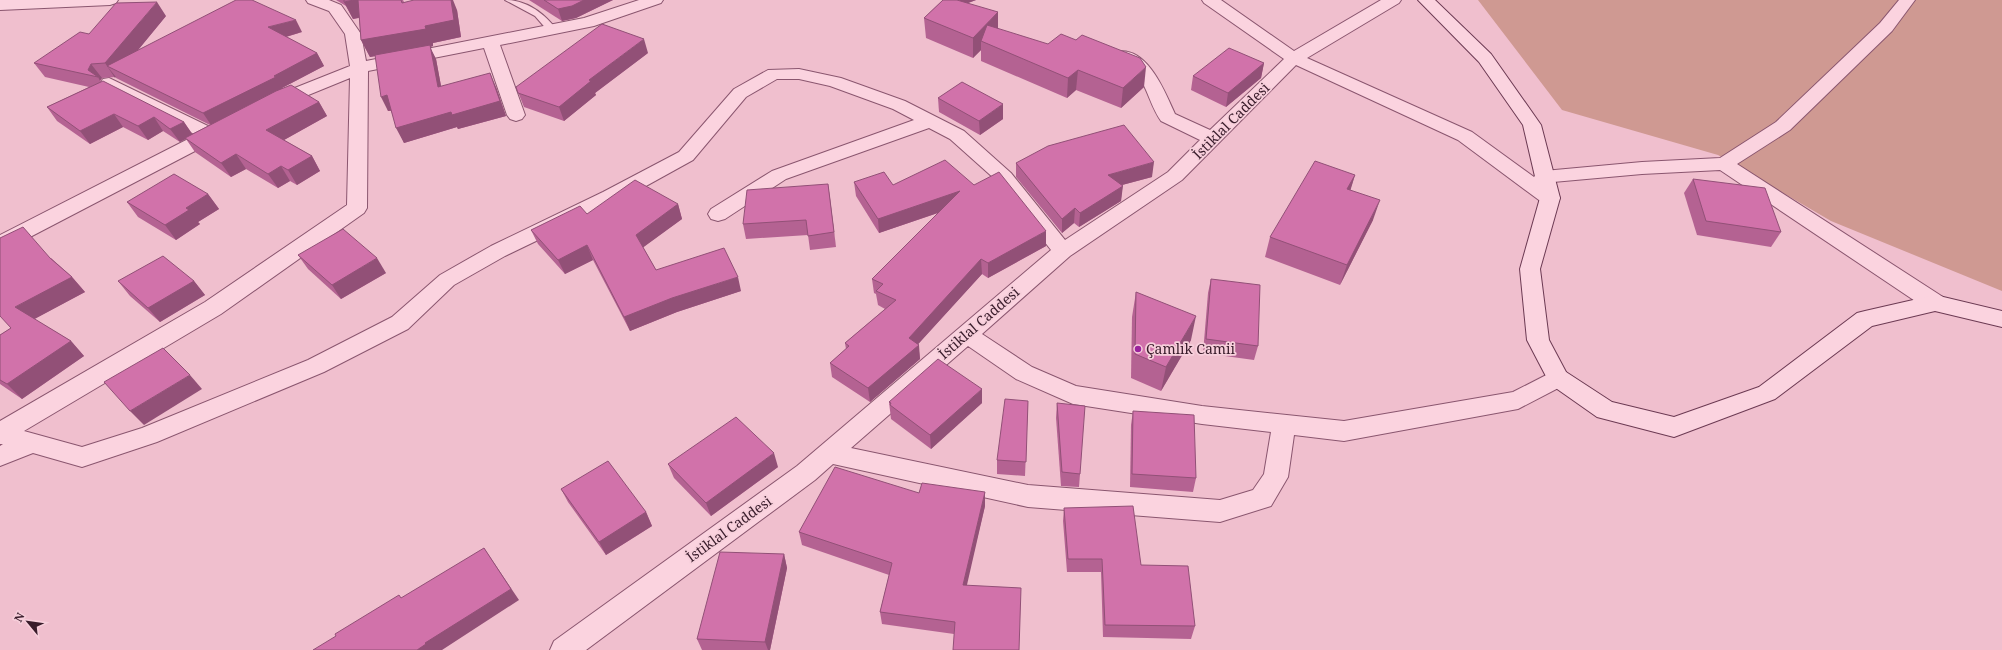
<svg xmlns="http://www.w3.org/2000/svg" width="2002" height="650" viewBox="0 0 2002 650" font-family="'Noto Serif',serif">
<rect width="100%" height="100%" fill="#f0bfce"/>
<polygon fill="#cf9992" points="1478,0 2002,0 2002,291 1831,221 1718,155 1562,110"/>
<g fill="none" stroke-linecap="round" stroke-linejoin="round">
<defs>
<path id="lane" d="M505,0C526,0 544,13 557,30L555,32H549L535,16Z"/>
<g id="street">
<polygon points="0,0 118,0 116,3 110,5 0,10"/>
<path d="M306,0H329L341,5L361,34L366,61L584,18L639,0H663L661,3L594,26L500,45L525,115L522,119L516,121L510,119L507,115L484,48L368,71L367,208L364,213L221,314L24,431L82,447L142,428L308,360L392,317L440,275L491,246L603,192L679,152L734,89L768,70L799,69L841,78L905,101L964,131L1011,173L1065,240L1168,172L1200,140L1161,121C1149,104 1147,83 1132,68C1127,62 1118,63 1113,56L1116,52C1147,45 1165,92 1175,114L1210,130L1284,59L1204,3L1202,0H1221L1294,51L1381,0H1401L1399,3L1307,58L1472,132L1534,177L1537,173L1544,171L1642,162L1720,158L1776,122L1880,23L1899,0H1915L1892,31L1790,130L1737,164L1943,297L1946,303L1943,309L1935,311L1927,309L1720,170L1642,174L1542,183L1557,193L1560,198L1557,203L1550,205L1543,203L1458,140L1296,65L1182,180L1070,256L982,334L1032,367L1076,386L1202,406L1344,421L1513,392L1558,369L1566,372L1569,378L1566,384L1518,409L1344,441L1294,435L1288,477L1271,506L1220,522L1028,507L833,464L815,480L586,650H550L554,641L797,466L1051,250L997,181L950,139L929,128L786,179L725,219L718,221L711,219L708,214L711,209L772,171L914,120L893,109L830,86L799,79H777L746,97L693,160L617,202L505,256L454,285L408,329L324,372L157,442L82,467L33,453L0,466V446L3,444H0V421L205,302L347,205L350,78L279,107L273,108L267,107L264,103L267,99L350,66L345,34L329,11L308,3ZM968,346L1016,379L1073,404L1202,424L1271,432L1264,474L1253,490L1220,500L1028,485L851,448Z"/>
<polygon points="109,78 210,127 217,125 224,127 226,131 218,139 7,249 0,251 0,235 196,135 103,87 100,83 103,79"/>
</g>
<polygon id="secondary" points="1418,0 1435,0 1491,54 1541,125 1560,198 1540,269 1549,340 1566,372 1612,402 1674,417 1759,387 1857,313 1865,311 1935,295 2002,311 2002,327 1935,311 1872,326 1775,399 1674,437 1597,417 1550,384 1527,340 1520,269 1540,198 1523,125 1479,62"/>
</defs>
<use href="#lane" stroke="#8a566f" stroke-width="2"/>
<use href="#street" stroke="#8a566f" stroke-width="2"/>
<use href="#secondary" stroke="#6c3a53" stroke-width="2"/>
<use href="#lane" fill="#fbd3df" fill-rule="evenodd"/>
<use href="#street" fill="#fbd3df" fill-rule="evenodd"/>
<use href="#secondary" fill="#fbd3df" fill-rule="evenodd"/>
</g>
<g fill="#b46292" fill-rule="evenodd">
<polygon points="336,0 403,0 404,2 457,10 461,37 433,43 433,46 430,47 436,59 441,86 496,87 506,116 458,129 457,127 404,143 391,111 388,111 375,56 370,57 361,40 359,18 353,19 346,6"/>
<polygon points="529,0 613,0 576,18 562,21"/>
<polygon points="943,0 976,0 968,3 998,29 1144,87 1121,108 1076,90 1067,98 981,61 981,50 973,58 926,38 924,18"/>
<path d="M166,16L138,50L302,32L286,37L317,53L324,66L282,88L319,102L327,116L284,140L312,156L320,171L297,185L290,181L278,188L246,169L231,177L195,152L186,139L180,142L163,131L148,140L123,127L90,144L57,121L47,107L89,87L45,77L34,63L89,34ZM116,77V78L210,125L192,134L184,122L100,81L102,78Z"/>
<polygon points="648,53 595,93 596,95 564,121 524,107 516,87"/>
<polygon points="1264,63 1261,78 1226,107 1191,90 1193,76"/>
<polygon points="938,98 1003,119 980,135 939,112"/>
<polygon points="1016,163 1152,177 1122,185 1121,201 1079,227 1074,223 1062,233 1016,177"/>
<polygon points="1355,175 1350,190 1373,220 1340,285 1265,257 1270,237"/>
<polygon points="1693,179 1781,232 1771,247 1697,235 1684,193"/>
<polygon points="854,182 893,185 974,185 1046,246 988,278 982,274 918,344 920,359 870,402 832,377 830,363 846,349 845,343 885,309 878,305 876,294 874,293 872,279 938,213 879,233 856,196"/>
<polygon points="828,184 836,247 810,250 808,235 746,239 743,224"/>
<polygon points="208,194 219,209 198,222 200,224 176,240 138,217 127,202"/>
<polygon points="678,204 682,219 643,247 656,270 741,291 677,312 630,331 593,260 565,274 538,244 531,230 587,214"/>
<polygon points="298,255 386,273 341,299 308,269"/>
<polygon points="51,258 72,277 85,292 34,319 71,341 84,356 22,399 0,384 0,335 11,328"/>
<polygon points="1211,279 1258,346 1254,360 1203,353 1208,293"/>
<polygon points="118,281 194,281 205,295 160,322 130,296"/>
<polygon points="1136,292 1191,340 1161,391 1131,378 1132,317"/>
<polygon points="1028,401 1025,476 997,474 997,460"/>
<polygon points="889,402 982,403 931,449 891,419"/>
<polygon points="1057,403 1080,474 1079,487 1061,486 1056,418"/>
<polygon points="1133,411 1196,478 1193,492 1130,487 1131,425"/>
<polygon points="668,464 778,467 711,516 674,478"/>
<polygon points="561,489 646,512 652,526 606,555 568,502"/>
<polygon points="985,492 985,506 954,634 882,624 880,612 889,575 802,545 799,532 919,493"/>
<polygon points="1064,508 1141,565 1195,626 1191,639 1103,637 1101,572 1067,572 1063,521"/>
<polygon points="784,554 787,568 770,650 702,650 697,639"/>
</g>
<g fill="#925077">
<polygon points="354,0 358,0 366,16 353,19 344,2"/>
<polygon points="451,0 453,0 457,10 461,37 433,43 433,46 430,47 436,59 444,102 438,87 430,47 370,57 361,40 425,26"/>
<polygon points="584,0 613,0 576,18 562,21 558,9"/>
<polygon points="960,0 976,0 960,6"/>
<polygon points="157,2 166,16 120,72 107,66 116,77 115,78 105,63"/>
<polygon points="998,12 998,32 981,41 981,50 973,58 973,38"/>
<polygon points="296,20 302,32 275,40 268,27"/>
<polygon points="644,39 648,53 595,93 596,95 564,121 559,107 589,80"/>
<polygon points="317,53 324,66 282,88 283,90 211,125 203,113"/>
<polygon points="1264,63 1261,78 1226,107 1228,93"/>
<polygon points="91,64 102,78 100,81 98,77 88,70"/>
<polygon points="1146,67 1144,87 1121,108 1123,88"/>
<polygon points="1078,70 1076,90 1067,98 1068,78"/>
<polygon points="490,73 496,87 506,116 458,129 457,127 404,143 396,128"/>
<polygon points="387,95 394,110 388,111 381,97"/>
<polygon points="319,102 327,116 275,145 266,130"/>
<polygon points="1003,104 1003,119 980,135 979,121"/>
<polygon points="114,114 123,127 90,144 80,131"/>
<polygon points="154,117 163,131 148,140 138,126"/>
<polygon points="184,122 193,135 180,142 170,129"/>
<polygon points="236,154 246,169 231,177 221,163"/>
<polygon points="312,156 320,171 297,185 288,170"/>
<polygon points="1154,162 1152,177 1107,189 1108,175"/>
<polygon points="281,166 290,181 278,188 268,174"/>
<polygon points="1355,175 1349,195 1347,189"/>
<polygon points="828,184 830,198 836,247 834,232"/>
<polygon points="1123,186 1121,201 1079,227 1080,213"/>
<polygon points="960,191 961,205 879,233 878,219"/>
<polygon points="208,194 219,209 198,222 200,224 176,240 165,225 186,208"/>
<polygon points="1380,200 1373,220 1340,285 1347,265"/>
<polygon points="678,204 682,219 641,249 636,235"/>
<polygon points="1075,208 1074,223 1062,233 1062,219"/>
<polygon points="1046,231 1046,246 988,278 988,263"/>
<polygon points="587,245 593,260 565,274 558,260"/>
<polygon points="377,258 386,273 341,299 332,285"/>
<polygon points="981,259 982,274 911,352 919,345 920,359 870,402 868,388 909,338"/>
<polygon points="72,277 85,292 29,322 15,307"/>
<polygon points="738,277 741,291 677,312 630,331 624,317 672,298"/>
<polygon points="194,281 205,295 160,322 148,308"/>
<polygon points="1196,316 1191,340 1161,391 1166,367"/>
<polygon points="71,341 84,356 22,399 7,384"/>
<polygon points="190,375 202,389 144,425 130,411"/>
<polygon points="982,389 982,403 931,449 930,435"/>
<polygon points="774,453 778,467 711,516 706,503"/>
<polygon points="985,492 985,506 964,598 963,585"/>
<polygon points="646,512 652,526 606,555 599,542"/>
<polygon points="484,548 519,600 442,650 417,650 425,643"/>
<polygon points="784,554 787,568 770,650 768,650 765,642"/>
</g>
<g fill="#d172aa" stroke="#925077">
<polygon points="236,0 252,0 296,20 268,27 317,53 274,76 276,77 203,113 107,66"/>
<polygon points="344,0 354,0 344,2"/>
<polygon points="358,0 401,0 402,3 414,0 451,0 454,20 425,26 426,29 361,40"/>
<polygon points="544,0 584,0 572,6 558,9"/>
<polygon points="943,0 957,0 998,12 973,38 924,18"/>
<polygon points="157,2 105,63 91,64 88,70 98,77 34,63 80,32 89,34 116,3"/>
<polygon points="602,24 644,39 589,80 591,81 559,107 518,93 516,87"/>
<polygon points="987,25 1048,44 1061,34 1076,40 1082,35 1140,58 1146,67 1123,88 1078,70 1068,78 981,41"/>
<polygon points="430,45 438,87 490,73 500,101 452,115 451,112 396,128 387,95 381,97 375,55"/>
<polygon points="1229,48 1264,63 1228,93 1193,76"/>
<polygon points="103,81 184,122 170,129 154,117 138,126 114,114 80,131 47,107"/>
<polygon points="962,82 1003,104 979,121 938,98"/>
<polygon points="291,85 319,102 266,130 312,156 288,170 281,166 268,174 236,154 221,163 185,138 276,91"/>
<polygon points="1124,125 1154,162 1108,175 1123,186 1080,213 1075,208 1062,219 1016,163 1048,146"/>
<polygon points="945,160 974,185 999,172 1046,231 988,263 981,259 909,338 919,345 868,388 830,363 849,346 845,343 896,300 876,291 883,284 872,279 960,191 878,219 854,182 884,172 893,185"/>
<polygon points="1315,161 1355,175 1347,189 1380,200 1347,265 1270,237"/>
<polygon points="174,174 208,194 186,208 189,210 165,225 127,202"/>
<polygon points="1693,179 1765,188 1781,232 1706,221"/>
<polygon points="635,180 678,204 636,235 656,270 724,248 738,277 672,298 624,317 587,245 558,260 531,230 580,206 587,214"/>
<polygon points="828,184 834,232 808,236 806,220 743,224 747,190"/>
<polygon points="23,227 50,258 72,277 15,307 71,341 7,384 0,380 0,335 11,328 0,316 0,238"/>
<polygon points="343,229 377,258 332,285 298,255"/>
<polygon points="163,256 194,281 148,308 118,281"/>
<polygon points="1211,279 1260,285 1258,346 1206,339"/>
<polygon points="1136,292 1196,316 1166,367 1135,354"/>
<polygon points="163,348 190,375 130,411 104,382"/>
<polygon points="938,359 982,389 930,435 890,405 891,403 889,402"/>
<polygon points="1005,399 1028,401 1026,462 997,460"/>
<polygon points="1057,403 1085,406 1080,474 1062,472"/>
<polygon points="1133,411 1194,415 1196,478 1132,474"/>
<polygon points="736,417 774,453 706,503 668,464"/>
<polygon points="608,461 646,512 599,542 561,489"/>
<polygon points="835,467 919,493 922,483 985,492 963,585 1021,588 1019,650 953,650 955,622 880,612 892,563 799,532"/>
<polygon points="1133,506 1141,565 1188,566 1195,626 1105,625 1102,559 1068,559 1064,508"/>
<polygon points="484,548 511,589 425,643 426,644 417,650 313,650 336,636 335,634 399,595 401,598"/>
<polygon points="720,552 784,554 765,642 697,639"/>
</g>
<circle fill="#9b239d" stroke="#f7cfdb" stroke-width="1.5" cx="1138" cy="349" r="4"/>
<g text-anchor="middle" stroke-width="3.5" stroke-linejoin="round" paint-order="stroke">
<g font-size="14" fill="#391c2b" stroke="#f7cfdb">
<text transform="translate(1231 121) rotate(-45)" y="5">İstiklal Caddesi</text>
<text transform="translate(979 323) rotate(-41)" y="5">İstiklal Caddesi</text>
<text transform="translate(729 529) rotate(-36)" y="5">İstiklal Caddesi</text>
</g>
<g font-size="14" fill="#391c2b" stroke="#f7cfdb" text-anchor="start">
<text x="1146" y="354">Çamlık Camii</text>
</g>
</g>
<g transform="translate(28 622) rotate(299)" stroke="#f7cfdb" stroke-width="3" paint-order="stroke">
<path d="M0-3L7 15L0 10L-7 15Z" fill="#391c2b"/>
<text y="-6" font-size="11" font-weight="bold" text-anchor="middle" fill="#391c2b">N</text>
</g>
</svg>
